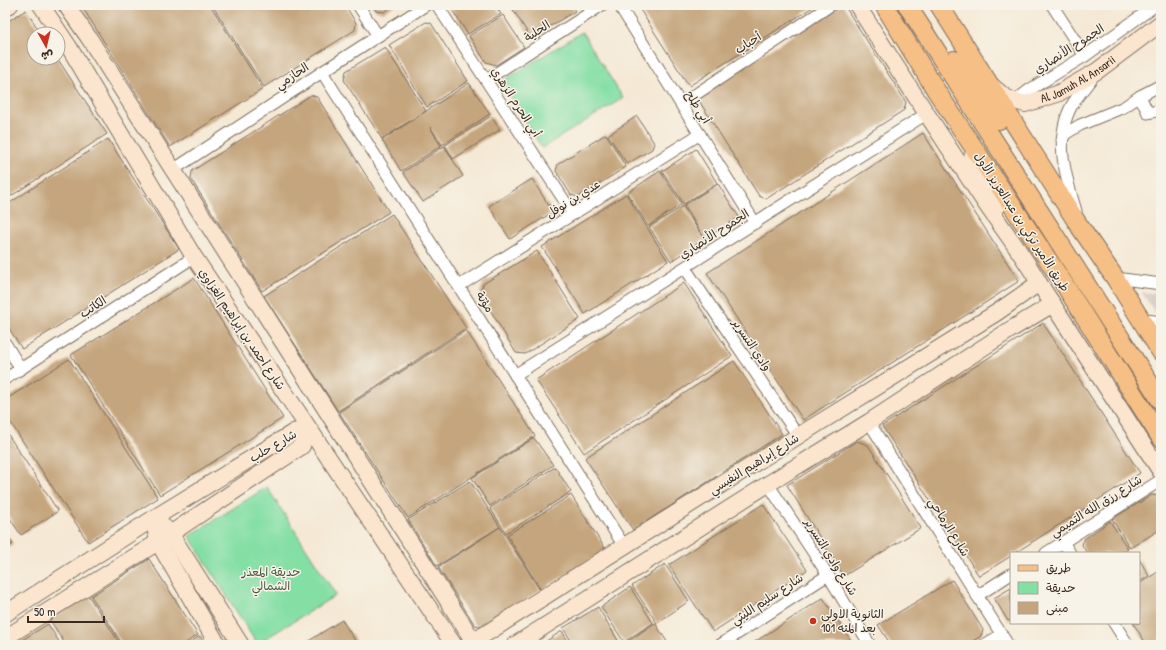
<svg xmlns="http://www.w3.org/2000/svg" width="1166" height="650" viewBox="0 0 1166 650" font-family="'Patrick Hand','Playpen Sans Arabic',sans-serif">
<rect width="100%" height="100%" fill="#f7f3e8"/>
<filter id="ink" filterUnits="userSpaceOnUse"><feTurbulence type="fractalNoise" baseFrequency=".025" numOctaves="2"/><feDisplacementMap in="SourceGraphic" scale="8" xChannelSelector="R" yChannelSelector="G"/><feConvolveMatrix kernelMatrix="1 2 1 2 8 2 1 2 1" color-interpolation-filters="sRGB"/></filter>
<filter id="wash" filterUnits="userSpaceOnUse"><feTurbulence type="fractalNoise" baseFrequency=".012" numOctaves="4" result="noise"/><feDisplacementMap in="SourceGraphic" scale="16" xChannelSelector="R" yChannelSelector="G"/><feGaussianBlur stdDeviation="0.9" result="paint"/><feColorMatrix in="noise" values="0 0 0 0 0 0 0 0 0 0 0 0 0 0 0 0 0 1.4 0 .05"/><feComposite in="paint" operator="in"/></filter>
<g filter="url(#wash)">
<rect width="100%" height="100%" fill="#f5e9d5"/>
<polygon fill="#d0c0bb" points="1141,292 1161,294 1161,321"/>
<g fill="#84dfa5" stroke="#608462">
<polygon points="582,32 623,98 542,148 501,82"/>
<polygon points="267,487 336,595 257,644 189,536"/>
</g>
<g id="blocks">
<g fill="#c4a57d">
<polygon points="81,5 210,5 263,89 170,147"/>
<polygon points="212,5 345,5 356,23 355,30 264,87"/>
<polygon points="372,5 395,5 384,12 376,11"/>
<polygon points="453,5 495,5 501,14 468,34 452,10"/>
<polygon points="510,5 571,5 575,11 531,38"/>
<polygon points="637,5 816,5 689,86"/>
<polygon points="841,5 844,5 906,102 904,110 766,199 759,196 696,96"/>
<polygon points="26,10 41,34 34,34 34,58 57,58 107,134 5,200 5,23"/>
<polygon points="503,15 524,47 496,65 486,62 469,36"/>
<polygon points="426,22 431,23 468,81 427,107 389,45"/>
<polygon points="385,47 426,111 382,139 344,80 346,71"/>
<polygon points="469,83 490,114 442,145 430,127 441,146 401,171 382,140"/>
<polygon points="311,95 317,97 389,212 262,291 191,179 192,171"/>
<polygon points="491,116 500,130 453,159 445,145"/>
<polygon points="637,116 654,143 652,149 627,164 608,135"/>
<polygon points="923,133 1019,281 803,420 707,273"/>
<polygon points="606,134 626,167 578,197 571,195 556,171 558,164"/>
<polygon points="108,139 179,249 22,349 5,322 5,206"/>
<polygon points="444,146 463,176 423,202 403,172"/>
<polygon points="696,149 717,183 684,204 662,171"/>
<polygon points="660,171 682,204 648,226 627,193"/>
<polygon points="532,179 553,212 510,239 489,206"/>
<polygon points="718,184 739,217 705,239 684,205"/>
<polygon points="626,194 668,261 585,314 542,247"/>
<polygon points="683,206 704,239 671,261 649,227"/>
<polygon points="392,214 466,328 338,411 264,296"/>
<polygon points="537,251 580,319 525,354 516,353 480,293 483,284"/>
<polygon points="194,278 283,418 160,495 71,355"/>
<polygon points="684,283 732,356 584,453 536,380"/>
<polygon points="1043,323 1140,473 1015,553 1011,553 1011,556 979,576 882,426"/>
<polygon points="466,330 535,436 408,518 339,412"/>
<polygon points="69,359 158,498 88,542 5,414 5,400"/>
<polygon points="734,361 782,434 633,530 585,458"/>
<polygon points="5,430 58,511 21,535 5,511"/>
<polygon points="534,438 553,465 490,506 472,478"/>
<polygon points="857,441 868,445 921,528 844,576 787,485"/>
<polygon points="555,467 571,492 506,533 490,508"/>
<polygon points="470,481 500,527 437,566 408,520"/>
<polygon points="571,495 606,550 541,590 507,535"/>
<polygon points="1152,495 1159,496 1161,499 1161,529 1130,548 1112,519"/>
<polygon points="763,504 807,570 713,632 669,565"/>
<polygon points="1110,521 1128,549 1123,553 1087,553 1082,545 1084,539"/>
<polygon points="500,527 540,590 484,627 475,625 438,567"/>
<polygon points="5,532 13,544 5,549"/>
<polygon points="149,559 198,635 182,645 123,645 91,596"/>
<polygon points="1139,559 1149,576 1139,582"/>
<polygon points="665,564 689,601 657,623 632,586"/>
<polygon points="1161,570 1161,638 1151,644 1145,642 1133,623 1139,623 1139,584"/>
<polygon points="952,580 983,630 981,636 966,645 891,645 878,625"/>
<polygon points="630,587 653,623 624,642 601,607"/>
<polygon points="1011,588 1011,620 1008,621 994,598"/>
<polygon points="88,595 121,645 66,645 50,620"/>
<polygon points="823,598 854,645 750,645"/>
<polygon points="598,607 620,644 574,645 563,628"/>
<polygon points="342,620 358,645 304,645 304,644"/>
<polygon points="655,623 669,645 624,645 624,644"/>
<polygon points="48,624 61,645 14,645"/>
<polygon points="562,631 570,645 540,645"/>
<polygon points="200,636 206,645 186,645"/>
</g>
</g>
</g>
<g filter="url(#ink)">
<use href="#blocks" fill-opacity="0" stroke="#7c6d5e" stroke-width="1"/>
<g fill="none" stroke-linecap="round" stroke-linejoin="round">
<defs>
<g id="street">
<polyline points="358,5 378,36"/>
<polyline points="437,5 573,214"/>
<polyline points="619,5 755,223"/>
<polyline points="1052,5 1085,56"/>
<polyline points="322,72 624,546"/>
<polyline points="486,80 602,5"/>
<polyline points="1140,96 1148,113 1161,110"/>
<polyline points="1015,101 1029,90 1085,56 1156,5"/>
<polyline points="681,104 831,5"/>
<polyline points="1062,140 1065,134 1080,125 1124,107 1140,96 1161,85"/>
<polyline points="173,170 322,72 426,5"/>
<path d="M1076,211C1066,177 1053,139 1072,105C1078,95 1087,85 1094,75"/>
<polyline points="685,268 798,436"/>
<polyline points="1115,278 1161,284"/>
<polyline points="459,286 700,134"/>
<polyline points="1139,319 1161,322"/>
<polyline points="5,343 21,369"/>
<polyline points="515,375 926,114"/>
<polyline points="5,379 194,257"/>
<polyline points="869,422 1008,645"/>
<polyline points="768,484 828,575 870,645"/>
<polyline points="1063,542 1070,553"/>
<polyline points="1046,553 1161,480"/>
<polyline points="977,596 1011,574"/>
<polyline points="1114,623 1128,645"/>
<polyline points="720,645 828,575"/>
<polyline points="984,645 1001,635"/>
</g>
<g id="secondary">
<polyline points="41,5 69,47 194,257 454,645"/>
<polyline points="66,5 89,38 476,645"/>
<path d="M857,5C897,68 937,130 978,192C998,223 1021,251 1039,283L1161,472"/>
<polyline points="5,8 10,5"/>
<path id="s1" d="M992,86L1005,97L1015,101L1025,104L1057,94L1097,71L1161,23"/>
<polyline points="972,157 997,206"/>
<polyline points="163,526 170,533 241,645"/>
<polyline points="156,532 158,542 218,645"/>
<polyline points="5,614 154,518 294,432 308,428"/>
<polyline points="5,638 158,542 302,446 308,428"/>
<polyline points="468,645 798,436 996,313 1039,283"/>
<polyline points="515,645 768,484 869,422 1013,328 1053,304"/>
</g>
<g id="primary">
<polyline points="884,5 937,92 1066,287 1161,438"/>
<polyline points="907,5 1161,401"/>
<polyline points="939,5 1080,227 1115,278 1161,352"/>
<polyline points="954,60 999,120"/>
</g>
</defs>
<use href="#street" stroke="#7c6d5e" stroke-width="13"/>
<use href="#secondary" stroke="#7c6d5e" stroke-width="18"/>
<use href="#primary" stroke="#7c6d5e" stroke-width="20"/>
<use href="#street" stroke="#fff" stroke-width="11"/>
<use href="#secondary" stroke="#fbe5cf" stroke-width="16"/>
<use href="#primary" stroke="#f5bf86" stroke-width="18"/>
</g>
</g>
<circle fill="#c8321e" stroke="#f7f3e8" stroke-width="1.5" cx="813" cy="621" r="4"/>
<g text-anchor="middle" stroke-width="3" stroke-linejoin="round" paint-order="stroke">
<g font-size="12" fill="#3b2a1e" stroke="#f7f3e8">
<text transform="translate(537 31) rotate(-33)" y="4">الحلية</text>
<text transform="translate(748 43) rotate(-33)" y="4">أحباب</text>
<text transform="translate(1069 49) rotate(-33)" y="4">الجموح الأنصاري</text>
<text transform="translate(292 76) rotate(-34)" y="4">الحازمي</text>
<text dy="4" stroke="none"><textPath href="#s1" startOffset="97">Al Jamuh Al Ansarii</textPath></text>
<text transform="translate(516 102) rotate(57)" y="4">أبي الحرم الزهري</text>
<text transform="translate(698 107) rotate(58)" y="4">أبي طلح</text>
<text transform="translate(573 199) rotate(-32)" y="4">عدي بن نوفل</text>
<text transform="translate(1022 222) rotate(57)" y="4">طريق الأمير تركي بن عبدالعزيز الأول</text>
<text transform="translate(714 234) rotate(-33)" y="4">الجموح الأنصاري</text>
<text transform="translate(485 302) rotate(58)" y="4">مؤتة</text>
<text transform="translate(93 307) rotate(-33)" y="4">الكاتب</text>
<text transform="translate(242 329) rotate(56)" y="4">شارع أحمد بن إبراهيم الغزاوي</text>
<text transform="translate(752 345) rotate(56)" y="4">وادي التسرير</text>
<text transform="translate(273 446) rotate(-30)" y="4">شارع حلب</text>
<text transform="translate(754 464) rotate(-32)" y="4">شارع إبراهيم النفيسي</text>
<text transform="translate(1096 506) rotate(-32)" y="4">شارع رزق الله التميمي</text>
<text transform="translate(949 527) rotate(58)" y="4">شارع الرماحي</text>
<text transform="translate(831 557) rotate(58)" y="4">شارع وادي التسرير</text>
<text transform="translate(767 599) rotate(-33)" y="4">شارع سليم الليثي</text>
</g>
<g font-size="12" fill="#4d5740" stroke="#f7f3e8">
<text x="271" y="576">حديقة المعذر<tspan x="271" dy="14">الشمالي</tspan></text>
</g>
<g font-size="12" fill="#3b2a1e" stroke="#f7f3e8" text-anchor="start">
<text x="821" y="618">الثانوية الاولى<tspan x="821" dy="14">بعد المئه 101</tspan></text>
</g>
</g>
<rect width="1166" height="650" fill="none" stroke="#f7f3e8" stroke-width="20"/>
<rect x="1010" y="552" width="130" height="72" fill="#f7f3e8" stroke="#aca397"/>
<rect x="1018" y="565" width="20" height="6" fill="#f5bf86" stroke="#aca397"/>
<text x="1046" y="572" font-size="12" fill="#3b2a1e">طريق</text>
<rect x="1018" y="582" width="20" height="12" fill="#84dfa5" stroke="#aca397"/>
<text x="1046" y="592" font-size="12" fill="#3b2a1e">حديقة</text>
<rect x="1018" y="602" width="20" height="12" fill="#c4a57d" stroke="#aca397"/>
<text x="1046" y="612" font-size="12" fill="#3b2a1e">مبنى</text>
<g transform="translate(46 46) rotate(172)"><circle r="19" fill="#f7f3e8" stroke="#aca397"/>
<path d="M0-3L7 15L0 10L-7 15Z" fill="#c8321e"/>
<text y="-6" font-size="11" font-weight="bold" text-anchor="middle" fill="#3b2a1e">ش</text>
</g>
<path d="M28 616v6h76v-6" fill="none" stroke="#3b2a1e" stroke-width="2"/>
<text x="34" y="616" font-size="12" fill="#3b2a1e" stroke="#f7f3e8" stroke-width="3" paint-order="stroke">50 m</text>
</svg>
